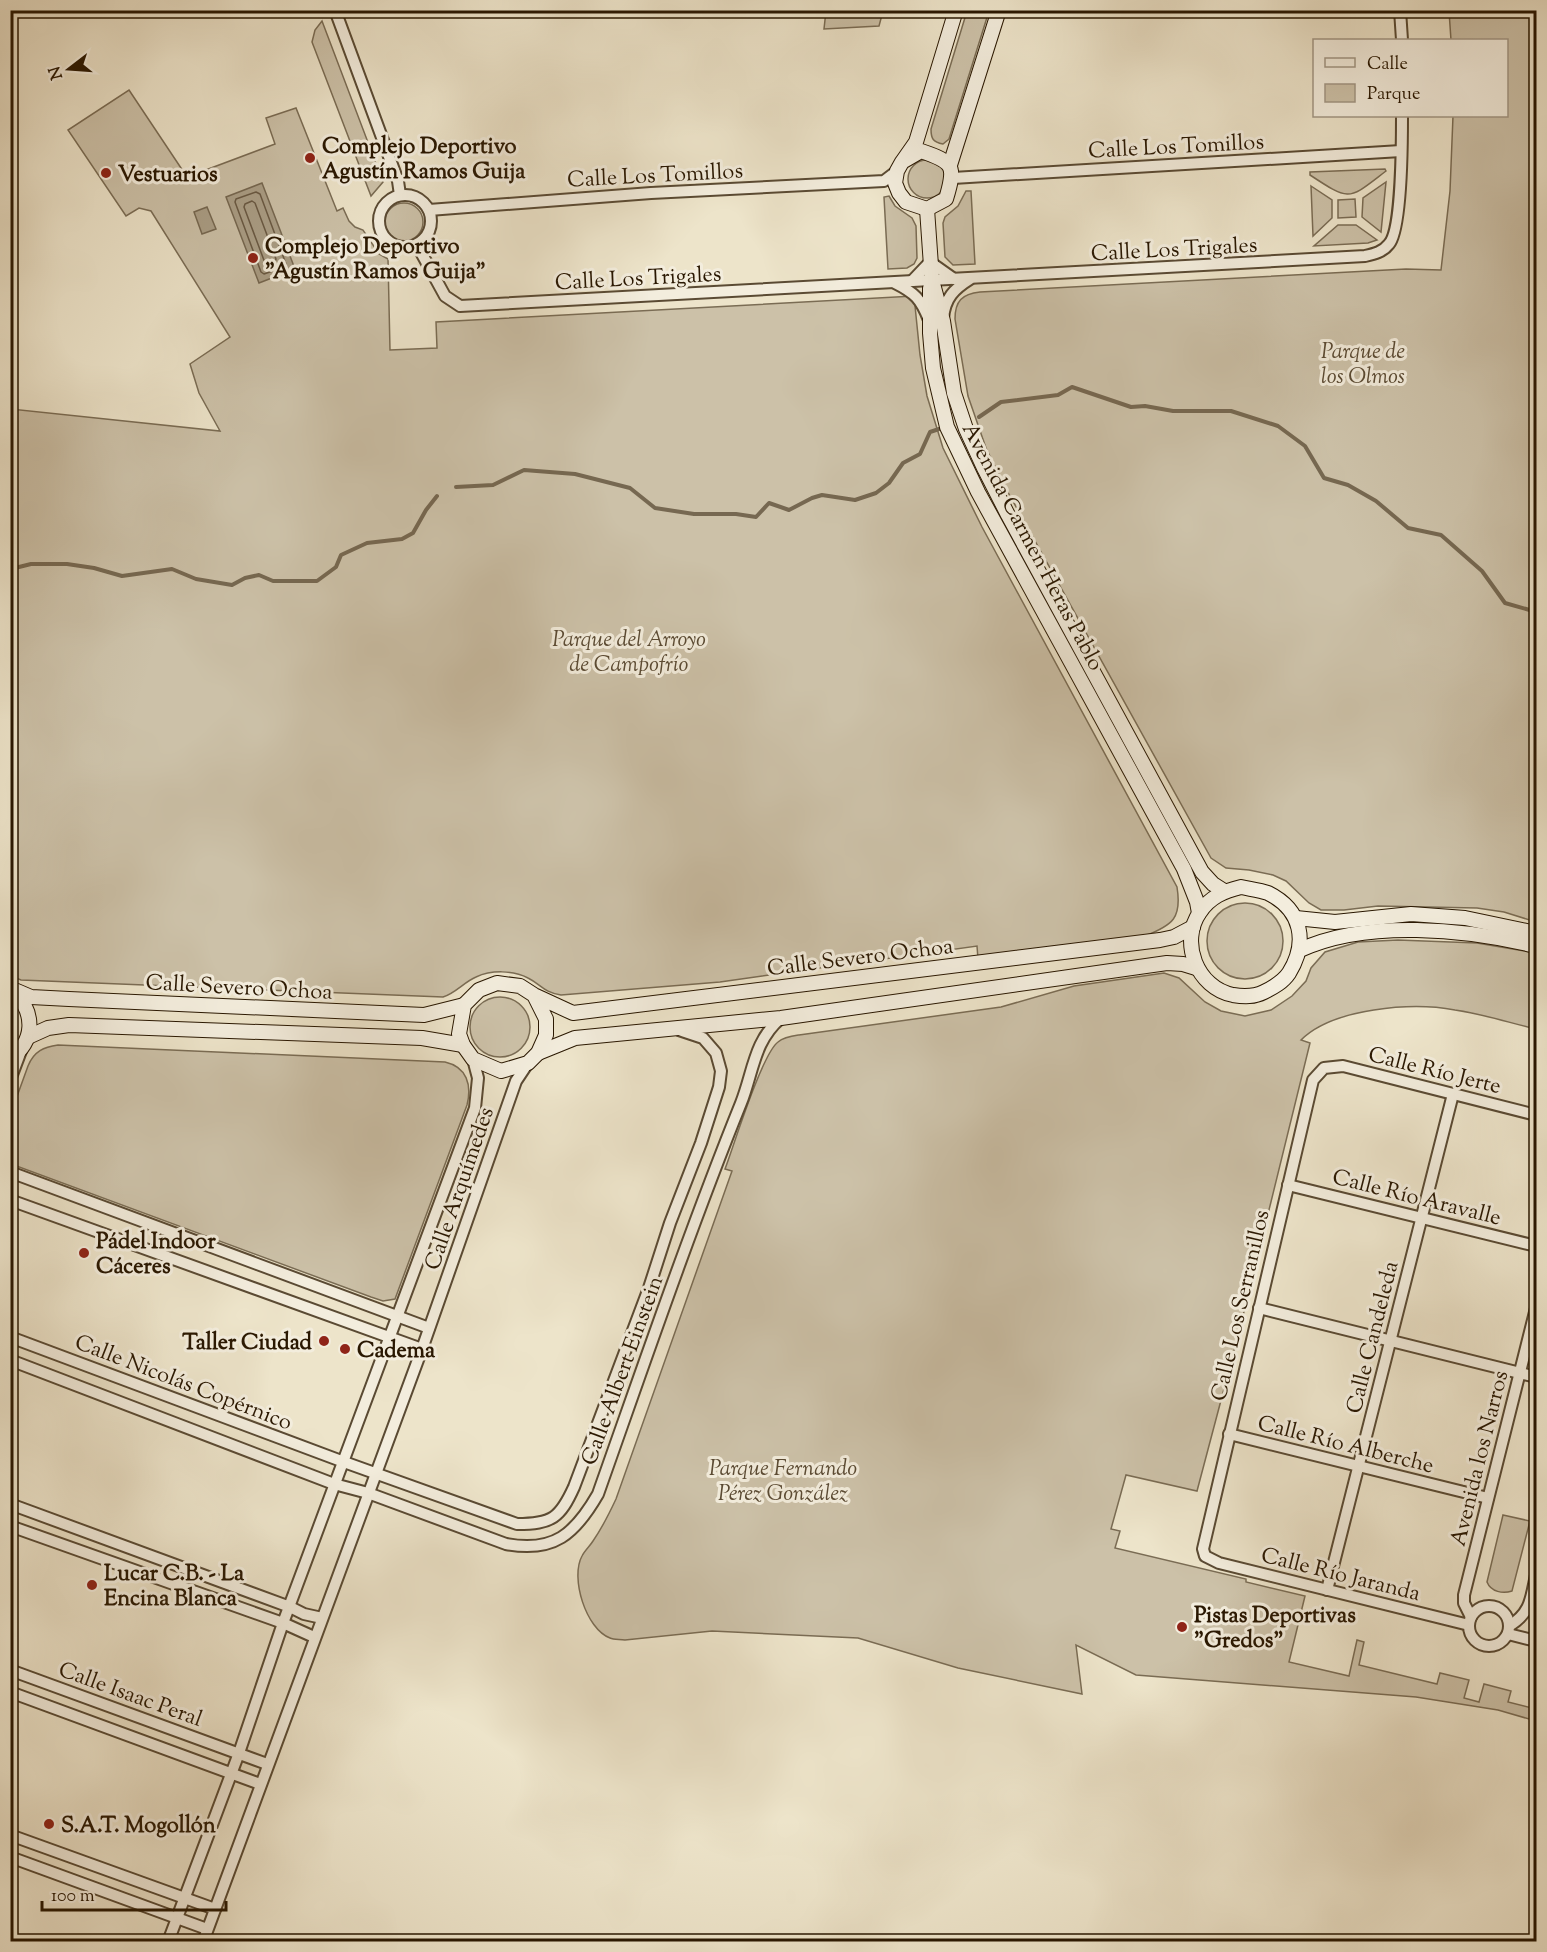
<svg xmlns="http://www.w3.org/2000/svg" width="1547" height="1952" viewBox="0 0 1547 1952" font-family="'Sorts Mill Goudy',serif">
<rect width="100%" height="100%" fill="#ede4ca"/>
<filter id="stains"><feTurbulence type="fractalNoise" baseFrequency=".00333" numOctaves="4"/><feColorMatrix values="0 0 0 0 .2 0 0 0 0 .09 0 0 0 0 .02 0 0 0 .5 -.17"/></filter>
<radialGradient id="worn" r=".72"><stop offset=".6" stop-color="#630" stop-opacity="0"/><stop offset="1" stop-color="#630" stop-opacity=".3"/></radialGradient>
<g fill="#ccc1a8" stroke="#7a6c54" stroke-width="1.5">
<polygon points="826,11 826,10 883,11 879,26 824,29"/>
<path d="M967,11H989L949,139L943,144C933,142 931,139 931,129Z"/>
<path d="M1449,11H1536V922L1504,912L1477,908L1378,906L1344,910H1321L1309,903L1286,881L1273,875L1249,870L1226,868L1211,858L1005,487L986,448L968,396L955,319C955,301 962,294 980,292L1406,269L1441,270L1450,191L1453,116H1506V40H1451Z"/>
<polygon points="322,21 383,182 371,196 312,42 315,30"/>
<path d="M129,90L187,177L275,144L266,118L296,108L337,211L343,208L349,221L355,227L363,230L379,254L388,259L390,350L437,348L436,322L914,296L920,355L927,396L943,448L982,527L1177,887C1182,918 1173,925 1145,936L978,959L977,946L720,982L561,995C543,992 542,985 528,978C513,970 491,970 476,977C464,982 456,993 443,997L21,980L11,976V409L220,431L199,393L190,364L230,337L151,211L139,208L126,216L68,130Z"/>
<circle cx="927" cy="179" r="19"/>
<path d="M1385,169L1386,171C1348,200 1351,202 1310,175V172Z"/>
<polygon points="1386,182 1381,232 1362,217 1363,198"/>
<polygon points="1311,186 1332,200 1332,218 1313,236"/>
<polygon points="966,191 971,191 975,264 953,265 945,257 943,223 945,217 958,206"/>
<polygon points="889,196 895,206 912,218 916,226 917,258 914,264 907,268 888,269 884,197"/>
<polygon points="1355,199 1356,217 1338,218 1338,200"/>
<circle cx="404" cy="222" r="19"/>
<polygon points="1338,225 1356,225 1377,240 1368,243 1314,246"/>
<circle cx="1245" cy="941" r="38"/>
<path d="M1398,940L1477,943L1536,953V1029C1510,1023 1483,1014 1455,1010C1412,1002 1333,1008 1301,1040L1310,1043L1238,1336L1197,1491L1126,1475L1111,1529L1120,1531L1115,1548L1246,1579V1582L1305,1596L1289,1662L1349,1676L1357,1640L1364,1642L1359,1665L1437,1684L1440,1673L1469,1680L1464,1698L1479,1702L1484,1684L1511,1691L1508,1702L1536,1709V1721L1498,1710L1416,1697L1136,1675L1076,1645L1082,1694L958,1668L858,1638L712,1631L625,1640C620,1639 614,1640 610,1638C586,1629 570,1578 582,1556C585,1550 590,1546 593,1541C602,1528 609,1514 616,1499L732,1171L725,1169C734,1145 762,1054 778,1042C784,1037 792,1036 799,1035L1001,1007L1074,986L1164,973L1179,978L1205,1002L1221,1011L1245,1016L1271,1010L1292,996L1306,981L1311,968L1325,952L1358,942Z"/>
<circle cx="500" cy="1027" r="30"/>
<path d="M58,1045L445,1062C467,1067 472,1085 467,1105L395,1299L383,1301L371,1297L11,1164V1113L28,1066C34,1051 44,1047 58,1045Z"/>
<path d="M1503,1515L1530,1521L1512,1591C1503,1594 1491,1592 1487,1582Z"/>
</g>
<g fill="#aa9e86" stroke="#766851" stroke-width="1.5">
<polygon points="262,183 295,269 259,283 226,197"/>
<polygon points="207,207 216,229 202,234 194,212"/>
</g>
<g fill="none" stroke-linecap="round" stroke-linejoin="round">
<g stroke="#6a5a44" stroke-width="1.5">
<polygon points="256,192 260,194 286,264 284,267 264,274 261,272 235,202 236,199"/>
<polygon points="252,201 255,203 276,259 275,262 269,265 265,263 244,207 245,204"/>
</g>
<g stroke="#766851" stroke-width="4">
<polyline points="979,417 1001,402 1058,395 1072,387 1131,407 1145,406 1173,411 1231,411 1278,426 1305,446 1324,478 1348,485 1376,501 1408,528 1441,535 1482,571 1505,603 1533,611 1536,613"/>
<polyline points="456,487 493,485 524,470 575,474 630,488 655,508 694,514 736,514 756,517 769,503 789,510 812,498 822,495 855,500 876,493 889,483 903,463 920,454 930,432 939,429"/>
<polyline points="10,566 15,568 31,564 67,564 94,568 122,576 172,569 196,579 232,585 245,578 259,575 273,581 317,581 336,567 341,555 367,543 402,539 413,533 426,510 437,496"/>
</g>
<defs>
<g id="street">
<polyline points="335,10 398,181 400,195"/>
<polyline points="1400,10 1402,40"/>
<polyline points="953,178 1401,151"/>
<circle cx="405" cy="221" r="26"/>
<polyline points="429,210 651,193 884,181 897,171"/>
<path d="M417,245L445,296L460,306L1365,256C1374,254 1383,252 1389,244C1402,230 1402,138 1402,116"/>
<polyline points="912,281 930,262 954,279"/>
<path d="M895,283C915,293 921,299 929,320"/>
<path d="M943,318C945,298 954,289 970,279"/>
<polyline points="10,1080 21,1051"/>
<polyline points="10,1172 429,1328"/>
<polyline points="1288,1185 1536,1246"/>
<polyline points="10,1200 422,1349"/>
<polyline points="1259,1308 1536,1377"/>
<path d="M10,1337L344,1462L517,1524C552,1524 560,1518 574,1487L649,1288L670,1223L701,1143L719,1087L721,1071L716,1053L703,1038L679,1030"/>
<path d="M10,1360L334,1484L368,1493L506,1544C554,1553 575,1534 598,1494C644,1364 689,1232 741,1103C753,1073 754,1040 781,1018"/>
<polyline points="1229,1434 1488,1498"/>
<polyline points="10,1504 290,1607 304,1614 322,1618"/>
<polyline points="10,1526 283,1623 314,1637"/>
<polyline points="1327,1590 1453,1094"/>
<circle cx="1489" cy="1626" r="20"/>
<polyline points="1471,1617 1464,1603 1464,1595 1536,1308"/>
<polyline points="1469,1625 1219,1563 1205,1556 1203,1549 1313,1080 1324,1068 1343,1066 1536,1115"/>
<path d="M1509,1626C1531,1613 1531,1598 1536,1575"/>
<polyline points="1508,1634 1536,1641"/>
<polyline points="10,1670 267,1764"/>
<polyline points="10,1692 260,1784"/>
<polyline points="10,1835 215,1909"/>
<polyline points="10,1857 207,1929"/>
<polyline points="168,1942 239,1753 283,1623 475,1108 478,1078 473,1059"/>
<polyline points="203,1942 422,1349 516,1081 528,1063"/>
</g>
<g id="secondary">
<path d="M902,162L921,151C954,162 956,166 946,199L927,209L906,202L899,193L895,183L897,171L902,162L916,142L956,10"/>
<polyline points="950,165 999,10"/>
<polyline points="927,209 932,280 943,321 954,393 966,429 984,468 1008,515 1202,872 1213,884 1224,891"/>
<polyline points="930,288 930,333 933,368 947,427 978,492 1184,869 1197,902 1199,913"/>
<path d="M1241,887C1250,889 1260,890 1268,893C1302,910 1308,942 1289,973C1283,982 1274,987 1264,992C1254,997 1245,997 1233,995C1197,988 1179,942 1200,912C1210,897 1224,891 1241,887Z"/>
<polyline points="1296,918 1335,922 1411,914 1465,918 1536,933"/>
<path d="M1300,950C1367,919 1466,929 1536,946"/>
<polyline points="10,988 31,997 69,999 424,1015 464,1005"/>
<polyline points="534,995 546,1019 546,1035 538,1053 528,1063 501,1071 473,1059 463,1045 459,1034 464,1005 479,990 497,983 520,986 534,995 573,1013 1160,940 1174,937 1193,927"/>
<polyline points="28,1037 48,1028 69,1025 422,1038 463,1045"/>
<polyline points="538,1053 575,1038 781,1018 1167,963 1183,964 1196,968"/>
<path d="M10,1059C35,1041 35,1014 15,992"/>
</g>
</defs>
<use href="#street" stroke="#5a4a33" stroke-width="14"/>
<use href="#secondary" stroke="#291701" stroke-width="16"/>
<use href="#street" stroke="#f3eddd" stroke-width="10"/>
<use href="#secondary" stroke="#f3eddd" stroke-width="14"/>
</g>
<g fill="#8f2418" stroke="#f3eddd" stroke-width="2">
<circle cx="310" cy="158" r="6"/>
<circle cx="106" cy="173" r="6"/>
<circle cx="253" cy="258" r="6"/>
<circle cx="84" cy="1253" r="6"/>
<circle cx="324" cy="1341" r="6"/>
<circle cx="345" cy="1349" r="6"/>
<circle cx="92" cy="1585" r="6"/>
<circle cx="1182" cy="1627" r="6"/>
<circle cx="49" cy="1824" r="6"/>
</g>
<g text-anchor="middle" stroke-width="6" stroke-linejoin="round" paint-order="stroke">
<g font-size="22" font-weight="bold" fill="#291701" stroke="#f3eddd" text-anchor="start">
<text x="322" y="153">Complejo Deportivo<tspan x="322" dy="25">Agustín Ramos Guija</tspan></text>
<text x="118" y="181">Vestuarios</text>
<text x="265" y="253">Complejo Deportivo<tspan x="265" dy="25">"Agustín Ramos Guija"</tspan></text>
<text x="96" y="1248">Pádel Indoor<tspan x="96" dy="25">Cáceres</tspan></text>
<text x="312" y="1349" text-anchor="end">Taller Ciudad</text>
<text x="357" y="1357">Cadema</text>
<text x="104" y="1580">Lucar C.B. - La<tspan x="104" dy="25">Encina Blanca</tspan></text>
<text x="1194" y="1622">Pistas Deportivas<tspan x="1194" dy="25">"Gredos"</tspan></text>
<text x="61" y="1832">S.A.T. Mogollón</text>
</g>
<g font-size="22" fill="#291701" stroke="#f3eddd">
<text transform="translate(1176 145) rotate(-3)" y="8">Calle Los Tomillos</text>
<text transform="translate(655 174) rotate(-3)" y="8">Calle Los Tomillos</text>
<text transform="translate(1174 248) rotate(-3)" y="8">Calle Los Trigales</text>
<text transform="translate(638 277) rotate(-3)" y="8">Calle Los Trigales</text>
<text transform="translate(1034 546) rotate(62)" y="8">Avenida Carmen Heras Pablo</text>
<text transform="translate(860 956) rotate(-7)" y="8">Calle Severo Ochoa</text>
<text transform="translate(239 986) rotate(3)" y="8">Calle Severo Ochoa</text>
<text transform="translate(1435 1069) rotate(14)" y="8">Calle Río Jerte</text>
<text transform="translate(458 1188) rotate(-71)" y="8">Calle Arquímedes</text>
<text transform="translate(1417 1196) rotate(14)" y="8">Calle Río Aravalle</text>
<text transform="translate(1239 1305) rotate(-77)" y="8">Calle Los Serranillos</text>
<text transform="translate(1371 1337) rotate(-76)" y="8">Calle Candeleda</text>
<text transform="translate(621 1370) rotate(-70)" y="8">Calle Albert Einstein</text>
<text transform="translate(184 1381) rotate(21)" y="8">Calle Nicolás Copérnico</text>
<text transform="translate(1346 1443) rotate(14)" y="8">Calle Río Alberche</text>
<text transform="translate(1478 1458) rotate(-76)" y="8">Avenida los Narros</text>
<text transform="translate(1341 1573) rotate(14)" y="8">Calle Río Jaranda</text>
<text transform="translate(131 1693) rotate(20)" y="8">Calle Isaac Peral</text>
</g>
<g font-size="22" font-style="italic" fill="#5a4a33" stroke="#f3eddd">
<text x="1363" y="358">Parque de<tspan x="1363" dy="25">los Olmos</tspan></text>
<text x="629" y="646">Parque del Arroyo<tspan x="629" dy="25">de Campofrío</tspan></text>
<text x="783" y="1475">Parque Fernando<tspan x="783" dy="25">Pérez González</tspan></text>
</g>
</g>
<rect width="1547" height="1952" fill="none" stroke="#ede4ca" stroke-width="36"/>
<rect x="12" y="12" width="1523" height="1928" fill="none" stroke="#291701" stroke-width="3"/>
<rect x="18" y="18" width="1511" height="1916" fill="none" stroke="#291701" stroke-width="1.5"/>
<rect x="1313" y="39" width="195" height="78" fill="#f3eddd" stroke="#a29785" stroke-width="1.5"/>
<rect x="1325" y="58" width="30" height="9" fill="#f3eddd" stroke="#a29785" stroke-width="1.5"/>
<text x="1367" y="69" font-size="18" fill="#291701">Calle</text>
<rect x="1325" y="84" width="30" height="18" fill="#ccc1a8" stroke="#a29785" stroke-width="1.5"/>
<text x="1367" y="99" font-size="18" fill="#291701">Parque</text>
<g transform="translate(69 69) rotate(253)" stroke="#f3eddd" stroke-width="4.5" paint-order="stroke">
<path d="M0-4.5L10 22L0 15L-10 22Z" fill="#291701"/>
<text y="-9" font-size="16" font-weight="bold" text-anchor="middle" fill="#291701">N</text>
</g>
<path d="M42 1901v9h184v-9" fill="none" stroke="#291701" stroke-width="3"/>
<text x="51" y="1901" font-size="18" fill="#291701" stroke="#f3eddd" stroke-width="4.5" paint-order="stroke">100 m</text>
<rect width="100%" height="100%" filter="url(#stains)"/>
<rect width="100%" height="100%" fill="url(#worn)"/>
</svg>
